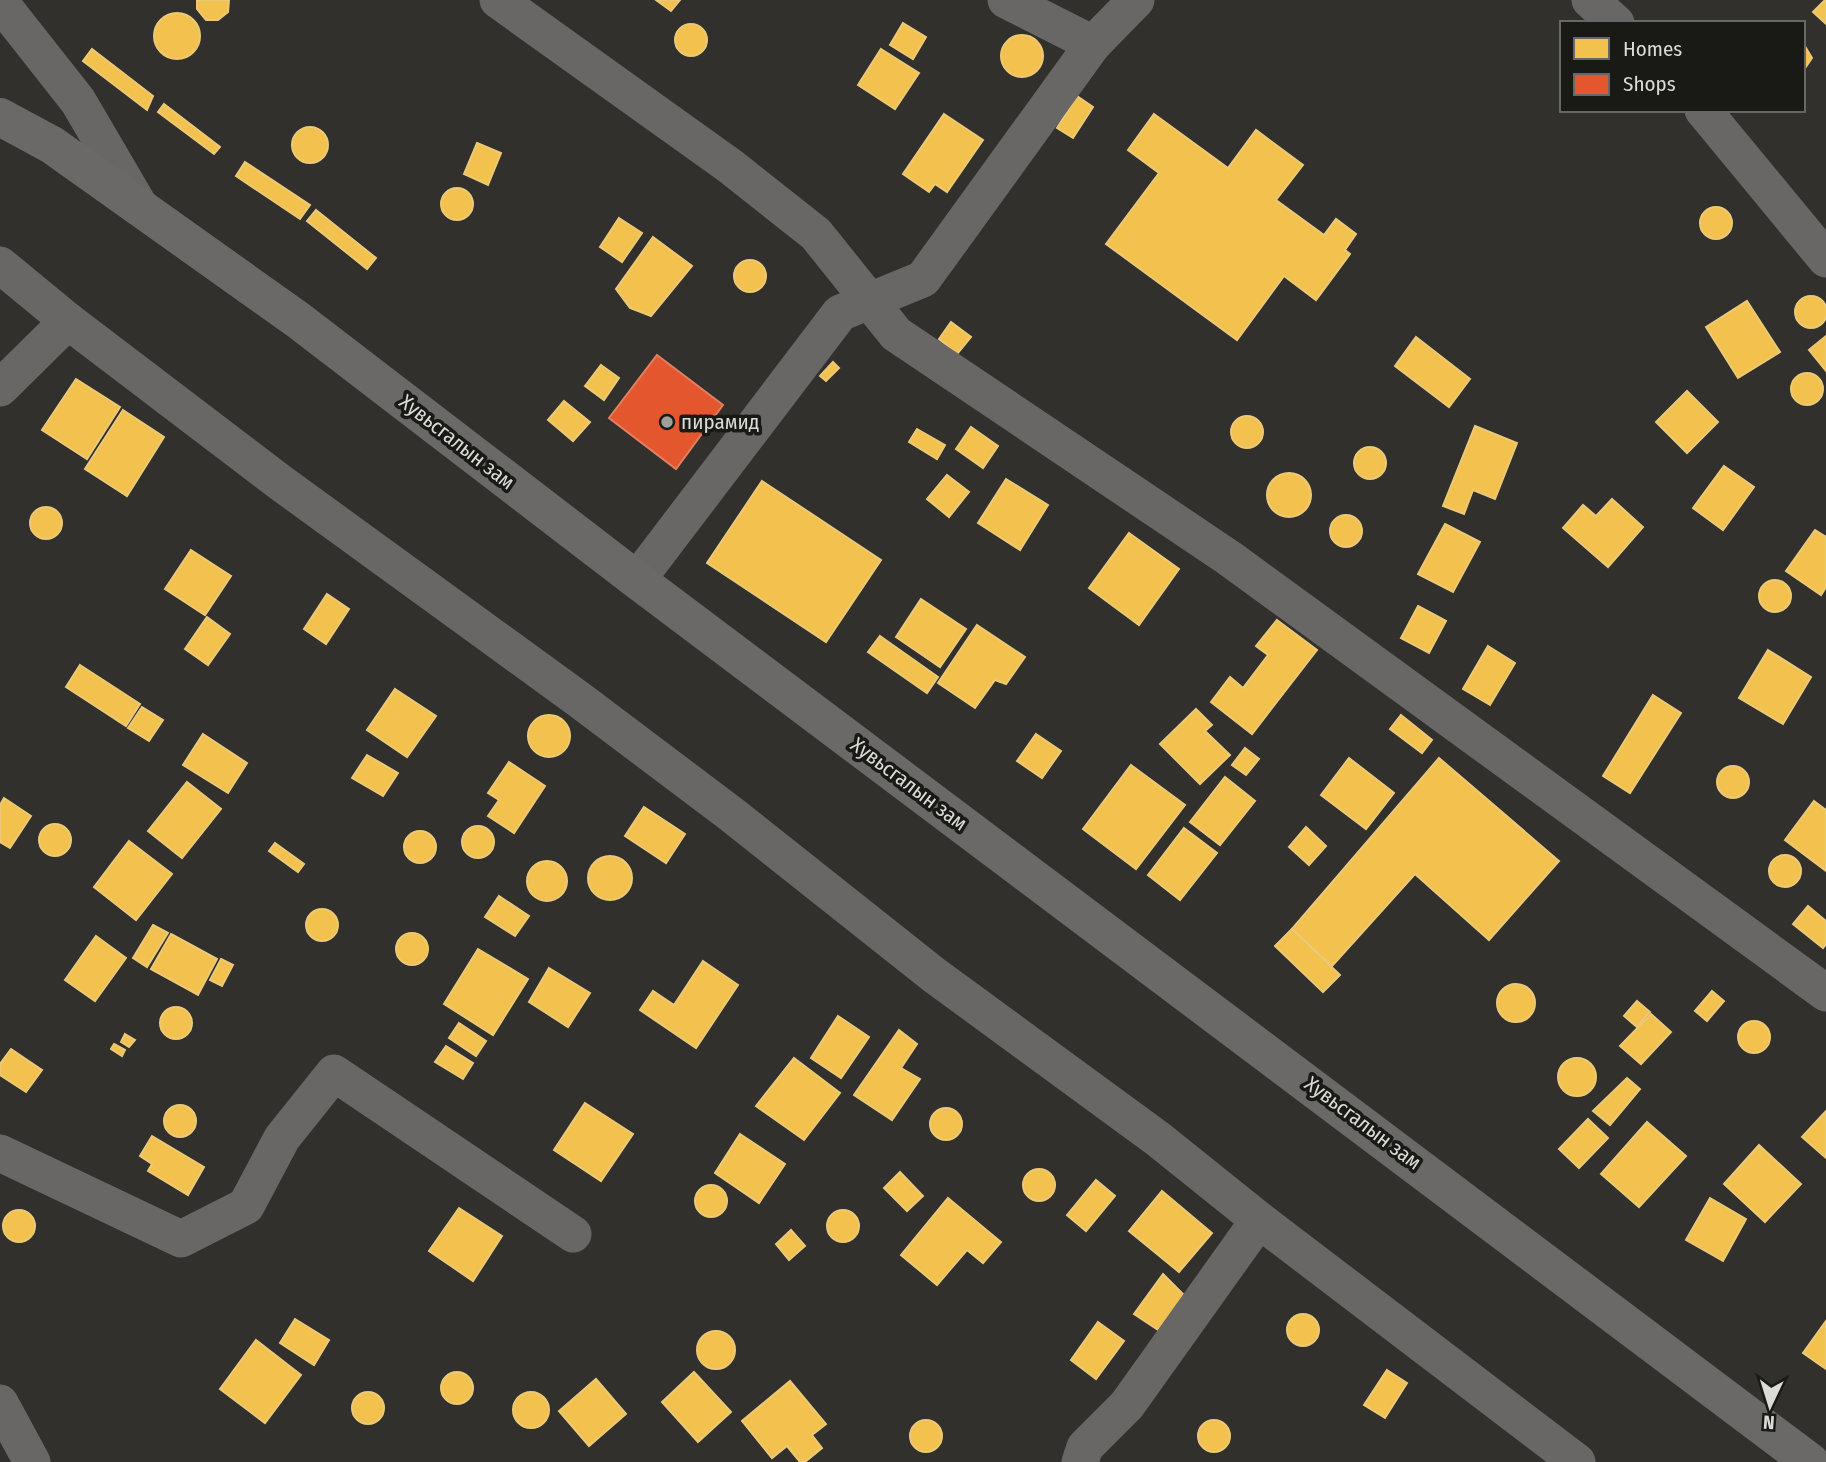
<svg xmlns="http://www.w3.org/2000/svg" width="1826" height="1462" viewBox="0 0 1826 1462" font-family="'Fira Sans Condensed',sans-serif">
<rect width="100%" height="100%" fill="#31302c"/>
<g fill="#f2c14e" stroke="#ebc977" stroke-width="2">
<polygon points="197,0 229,0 228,12 218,20 206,20 197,9"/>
<polygon points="656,0 680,0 671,11"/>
<polygon points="1825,0 1826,0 1826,24 1813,12"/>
<circle cx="177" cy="36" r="23"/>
<polygon points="903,23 926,37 913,59 890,45"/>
<circle cx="691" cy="40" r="16"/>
<circle cx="1022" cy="56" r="21"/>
<polygon points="1803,43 1812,58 1803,71"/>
<polygon points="92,49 153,96 147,110 83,61"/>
<polygon points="881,49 919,73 895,109 858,85"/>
<polygon points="1077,96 1093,107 1073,138 1057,128"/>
<polygon points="164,104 220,147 214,154 158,112"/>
<polygon points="944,114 983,140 947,192 935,184 929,192 903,174"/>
<polygon points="1154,114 1228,168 1256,130 1303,165 1276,200 1324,235 1336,219 1356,234 1345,250 1350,254 1316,300 1284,276 1237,340 1106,244 1159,173 1128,150"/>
<circle cx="310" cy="145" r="18"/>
<polygon points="477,143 501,153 488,185 464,174"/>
<polygon points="245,162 310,205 300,219 236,176"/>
<circle cx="457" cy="204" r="16"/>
<circle cx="1716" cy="223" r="16"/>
<polygon points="316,210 376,258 367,269 307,221"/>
<polygon points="619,218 642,233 622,262 600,247"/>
<polygon points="653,237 692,266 651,316 630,308 616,289"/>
<circle cx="750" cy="276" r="16"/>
<circle cx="1811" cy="312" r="16"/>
<polygon points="1747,301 1780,352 1738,378 1706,327"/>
<polygon points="951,322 971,337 957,354 939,339"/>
<polygon points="1826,336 1826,371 1809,350"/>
<polygon points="1416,337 1470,379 1449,407 1395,366"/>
<polygon points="833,362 839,368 826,381 820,376"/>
<polygon points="601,365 619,378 604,400 585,386"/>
<circle cx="1807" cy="389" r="16"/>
<polygon points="76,379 120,407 87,459 42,430"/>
<polygon points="1687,391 1718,422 1687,453 1656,422"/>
<polygon points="564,401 590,422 573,441 548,420"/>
<polygon points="123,410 164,437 127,496 85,469"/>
<circle cx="1247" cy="432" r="16"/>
<polygon points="1475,426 1517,443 1495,499 1473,490 1464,514 1443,506"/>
<polygon points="971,427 998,446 983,468 956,449"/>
<polygon points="917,429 945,445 937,459 909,442"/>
<circle cx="1370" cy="463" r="16"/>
<polygon points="1724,466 1754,487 1723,530 1693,508"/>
<circle cx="1289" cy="495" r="22"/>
<polygon points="947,475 969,492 949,517 927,499"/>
<polygon points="1006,479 1048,505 1020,550 978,523"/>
<polygon points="762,481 881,560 826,642 707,563"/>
<polygon points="1612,499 1643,527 1608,567 1563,528 1583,505 1596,516"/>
<circle cx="46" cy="523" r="16"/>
<circle cx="1346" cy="531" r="16"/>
<polygon points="1445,524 1480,542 1453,592 1418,574"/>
<polygon points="1815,530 1826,537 1826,587 1821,595 1786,571"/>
<polygon points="1129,533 1179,569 1139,625 1089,588"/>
<polygon points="191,550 231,576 205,615 165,589"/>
<circle cx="1775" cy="596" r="16"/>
<polygon points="327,594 349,609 326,644 304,629"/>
<polygon points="921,599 966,629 940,667 896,637"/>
<polygon points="1418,606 1446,621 1429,653 1401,638"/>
<polygon points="207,617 230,634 208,665 185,649"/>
<polygon points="1277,620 1317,650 1252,734 1211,702 1230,677 1243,688 1268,655 1256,646"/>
<polygon points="977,625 1025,657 1006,684 995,680 975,708 938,683"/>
<polygon points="880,636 938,677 927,693 868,652"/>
<polygon points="1488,646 1515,663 1490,705 1463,689"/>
<polygon points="1768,650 1811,677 1783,724 1739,698"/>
<polygon points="80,665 140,704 126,726 66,687"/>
<polygon points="395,689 436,716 407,757 367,730"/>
<polygon points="1653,695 1681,713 1630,793 1603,776"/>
<polygon points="142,707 163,720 149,741 128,728"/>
<polygon points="1196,709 1212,725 1205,731 1230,755 1200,784 1160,744"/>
<circle cx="549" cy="736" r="21"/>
<polygon points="1401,715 1432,740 1422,753 1390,729"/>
<polygon points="203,734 247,763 228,793 183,765"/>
<polygon points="1036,734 1061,751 1042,778 1017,761"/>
<polygon points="1245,748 1259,759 1246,775 1232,765"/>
<polygon points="367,755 398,773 383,796 352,778"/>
<polygon points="1349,758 1394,793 1366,829 1321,795"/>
<polygon points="1439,758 1559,861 1489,940 1415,874 1332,966 1292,929"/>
<polygon points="509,762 545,786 514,833 488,816 499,800 488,793"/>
<polygon points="1131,765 1185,805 1136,869 1083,829"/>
<circle cx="1733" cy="782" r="16"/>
<polygon points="1225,777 1255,801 1220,845 1190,822"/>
<polygon points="187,782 221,809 182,858 148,831"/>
<polygon points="4,798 31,816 10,848 0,842 0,805"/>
<polygon points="1814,801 1826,810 1826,871 1785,840"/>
<polygon points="644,807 685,834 666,863 625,836"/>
<circle cx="55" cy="840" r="16"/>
<circle cx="478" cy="842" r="16"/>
<polygon points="1306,827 1326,846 1309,865 1289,847"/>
<polygon points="1184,828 1217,853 1180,900 1148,875"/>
<circle cx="420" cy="847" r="16"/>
<polygon points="129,841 172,874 136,920 94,887"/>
<polygon points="275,843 304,864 298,872 269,851"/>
<circle cx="1785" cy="871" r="16"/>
<circle cx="610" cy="878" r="22"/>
<circle cx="547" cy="881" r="20"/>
<polygon points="499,896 529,916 515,936 485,917"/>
<polygon points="1808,906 1826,921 1826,944 1823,948 1793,924"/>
<circle cx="322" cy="925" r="16"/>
<polygon points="153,925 168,933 147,967 133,958"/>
<polygon points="1292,929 1340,975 1323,992 1275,946"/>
<circle cx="412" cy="949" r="16"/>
<polygon points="171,934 217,959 198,995 151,969"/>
<polygon points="96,936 126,958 95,1001 65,980"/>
<polygon points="478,949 528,979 493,1035 444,1004"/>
<polygon points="221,959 233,965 222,986 210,980"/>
<polygon points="703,961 738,985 696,1048 640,1010 653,991 674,1005"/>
<polygon points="549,968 590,993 568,1027 529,1002"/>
<circle cx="1516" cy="1003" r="19"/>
<polygon points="1712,991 1724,1001 1707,1021 1695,1011"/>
<polygon points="1637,1001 1650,1012 1637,1027 1624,1016"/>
<circle cx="176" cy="1023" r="16"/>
<polygon points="1651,1014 1671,1032 1641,1064 1620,1046"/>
<polygon points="838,1016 869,1037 841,1078 811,1058"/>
<circle cx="1754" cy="1037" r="16"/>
<polygon points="459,1023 486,1041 476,1056 449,1038"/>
<polygon points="899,1030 917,1044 901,1068 920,1079 892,1120 854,1095"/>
<polygon points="125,1034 135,1040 129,1047 121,1042"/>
<polygon points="114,1044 125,1050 122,1056 111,1049"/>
<polygon points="446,1046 473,1063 463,1079 435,1062"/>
<polygon points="11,1049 42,1070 26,1092 0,1075 0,1064"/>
<circle cx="1577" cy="1077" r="19"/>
<polygon points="794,1058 840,1093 804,1140 756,1106"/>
<polygon points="1627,1078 1640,1089 1610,1125 1593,1111"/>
<polygon points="585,1103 633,1134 601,1181 554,1150"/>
<circle cx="180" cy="1121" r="16"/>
<circle cx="946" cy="1124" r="16"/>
<polygon points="1826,1111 1826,1158 1802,1137"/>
<polygon points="1588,1119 1608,1138 1579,1168 1559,1149"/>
<polygon points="1647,1122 1686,1156 1639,1207 1601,1174"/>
<polygon points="740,1134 785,1164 759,1203 715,1173"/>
<polygon points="152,1136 204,1167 188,1195 148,1171 152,1164 140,1156"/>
<polygon points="1759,1145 1801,1184 1765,1222 1724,1184"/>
<circle cx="1039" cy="1185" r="16"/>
<polygon points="900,1172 923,1196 907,1211 884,1188"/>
<polygon points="1096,1180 1115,1196 1086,1231 1067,1215"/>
<circle cx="711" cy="1201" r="16"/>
<polygon points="1162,1191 1212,1233 1179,1272 1129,1231"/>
<polygon points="948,1198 1001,1242 983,1263 967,1250 937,1285 901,1255"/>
<polygon points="1710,1198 1746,1219 1723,1261 1686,1240"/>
<polygon points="459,1208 502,1236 473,1281 429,1251"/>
<circle cx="843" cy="1226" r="16"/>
<circle cx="19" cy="1226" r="16"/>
<polygon points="791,1230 805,1246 789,1260 776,1244"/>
<polygon points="1163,1274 1184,1295 1158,1330 1134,1314"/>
<circle cx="1303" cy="1330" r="16"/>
<polygon points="295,1319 329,1340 314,1365 280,1343"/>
<polygon points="1826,1321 1826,1369 1803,1353"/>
<polygon points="1098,1322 1124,1341 1096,1379 1071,1360"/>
<circle cx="716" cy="1350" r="19"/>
<polygon points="256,1340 301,1375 265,1423 220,1389"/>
<polygon points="1387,1370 1407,1383 1385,1418 1364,1405"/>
<circle cx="457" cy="1388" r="16"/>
<polygon points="694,1372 731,1412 698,1442 662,1402"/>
<polygon points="596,1379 626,1414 589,1446 559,1411"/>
<polygon points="790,1381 826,1424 812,1435 822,1448 805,1462 800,1462 787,1446 772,1458 742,1421"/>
<circle cx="531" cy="1410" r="18"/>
<circle cx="368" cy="1408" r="16"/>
<circle cx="1214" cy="1436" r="16"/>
<circle cx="926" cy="1436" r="16"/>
</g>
<polygon fill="#e4572e" stroke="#e17f61" stroke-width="2" points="657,355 723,405 676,469 609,418"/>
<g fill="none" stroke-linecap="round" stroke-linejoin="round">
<g stroke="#686766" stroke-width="37">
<polyline points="498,0 730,166 816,234 896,334 1229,558 1826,993"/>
<polyline points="1006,0 1093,44 1136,0"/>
<polyline points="1590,0 1616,23"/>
<polyline points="0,2 78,101 140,207"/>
<polyline points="1703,110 1826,259"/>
<polyline points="0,265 68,321 0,388"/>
<polyline points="68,321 281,483 581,701 731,814 934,975 1158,1139 1259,1220 1577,1462"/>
<polyline points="637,580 840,313 923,279 1093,44"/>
<polyline points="0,1153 181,1239 246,1206 282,1138 334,1073 573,1234"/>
<polyline points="0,1403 32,1462"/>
<polyline points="1080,1462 1085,1447 1127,1405 1259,1220"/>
</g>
<polyline stroke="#6b6968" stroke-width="38" points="0,117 52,145 298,320 637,580 1810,1462"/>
</g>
<circle fill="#a09f9b" stroke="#191916" stroke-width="2.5" cx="667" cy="422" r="7"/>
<g text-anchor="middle" stroke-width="7" stroke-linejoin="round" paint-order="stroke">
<g font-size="21" fill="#dbdbd7" stroke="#191916" text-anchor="start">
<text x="681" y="429">пирамид</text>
</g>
<g font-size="21" fill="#dbdbd7" stroke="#191916">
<text transform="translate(457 442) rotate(38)" y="7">Хувьсгалын зам</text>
<text transform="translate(909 784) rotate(37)" y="7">Хувьсгалын зам</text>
<text transform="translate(1363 1123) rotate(37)" y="7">Хувьсгалын зам</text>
</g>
</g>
<rect x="1560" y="21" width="245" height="91" fill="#191916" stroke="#676763" stroke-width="2"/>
<rect x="1574" y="38" width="35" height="21" fill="#f2c14e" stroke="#676763" stroke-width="2"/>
<text x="1623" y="56" font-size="21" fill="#dbdbd7">Homes</text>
<rect x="1574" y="74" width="35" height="21" fill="#e4572e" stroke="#676763" stroke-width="2"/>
<text x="1623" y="91" font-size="21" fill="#dbdbd7">Shops</text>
<g transform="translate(1770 1406) rotate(184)" stroke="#191916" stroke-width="5" paint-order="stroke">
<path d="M0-5L12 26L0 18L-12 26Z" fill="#dbdbd7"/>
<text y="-10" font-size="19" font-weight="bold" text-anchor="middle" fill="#dbdbd7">N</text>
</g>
</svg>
